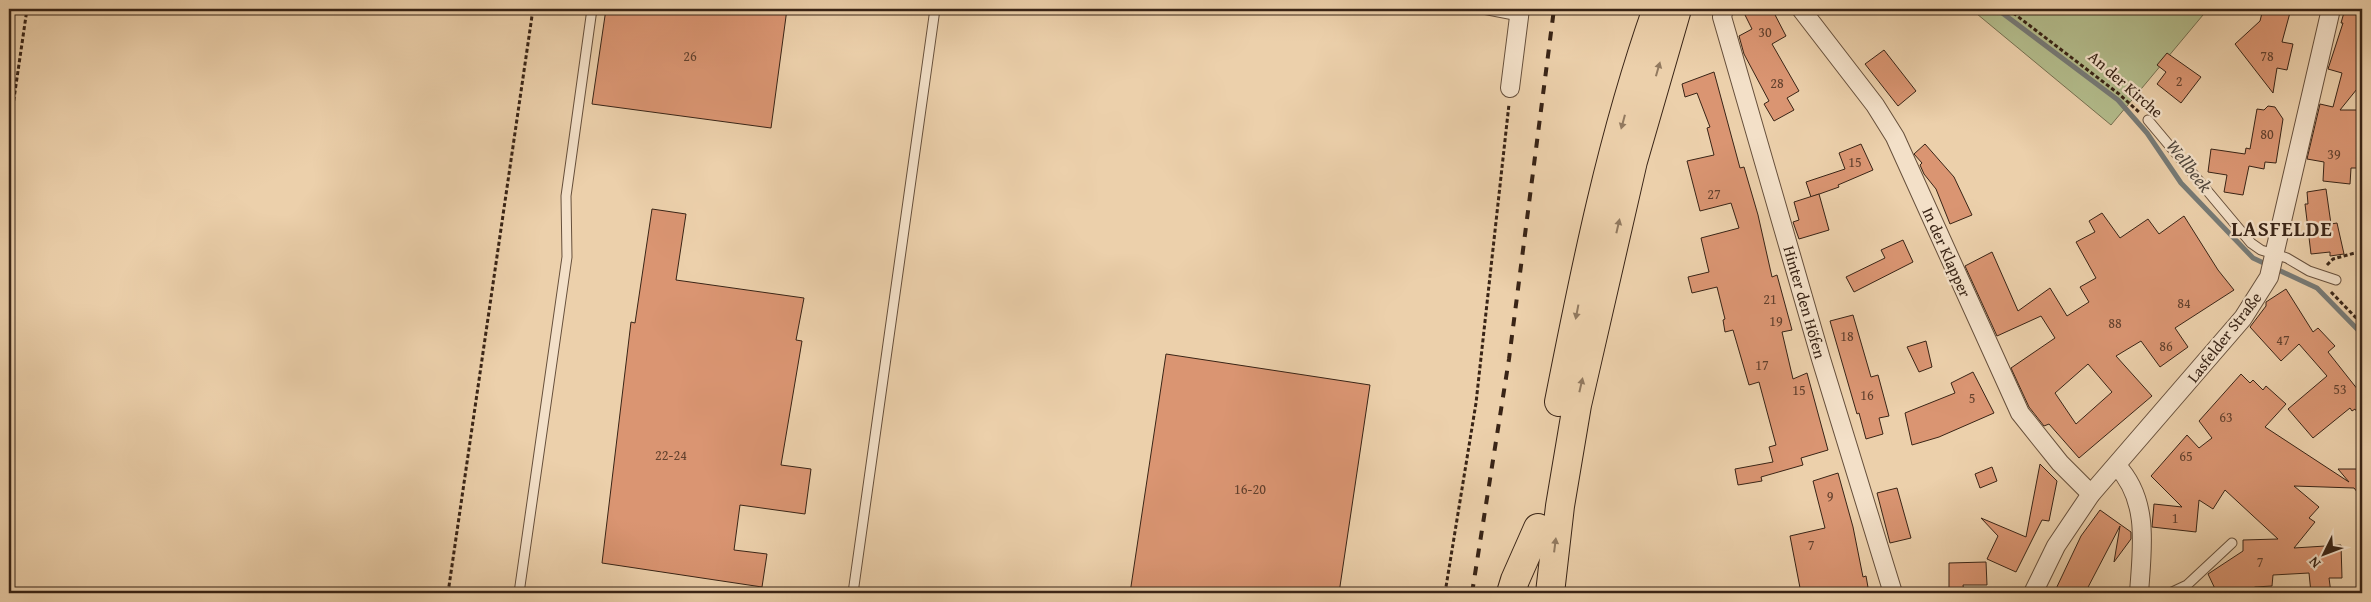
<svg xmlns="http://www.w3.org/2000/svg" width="2371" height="602" viewBox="0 0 2371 602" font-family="'Gentium Book Plus',serif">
<rect width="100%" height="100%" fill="#ecd0ab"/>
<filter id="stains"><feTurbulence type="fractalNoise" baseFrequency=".004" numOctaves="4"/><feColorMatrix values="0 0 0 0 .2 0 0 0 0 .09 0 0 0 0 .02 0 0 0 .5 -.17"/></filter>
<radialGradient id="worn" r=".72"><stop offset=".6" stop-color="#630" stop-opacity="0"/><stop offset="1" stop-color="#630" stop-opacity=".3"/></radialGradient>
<polygon fill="#b3bc8c" stroke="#767051" points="1971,9 2208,9 2111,125"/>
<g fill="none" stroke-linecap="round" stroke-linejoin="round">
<polyline stroke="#767a76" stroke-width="5" points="1997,9 2118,100 2147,133 2181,183 2253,258 2317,288 2362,334"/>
</g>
<g fill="#da9572" stroke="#392416" fill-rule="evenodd">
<polygon points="606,9 787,9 771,128 592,104"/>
<polygon points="1742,9 1772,9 1786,36 1772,44 1799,91 1787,98 1794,110 1774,121 1764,104 1769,101 1744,54 1739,36 1752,29"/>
<polygon points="2263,9 2291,9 2282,42 2293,44 2287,70 2277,68 2273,93 2235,44 2260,21"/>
<polygon points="2345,9 2362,9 2362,80 2361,84 2340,110 2362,110 2362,148 2360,168 2351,168 2350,184 2323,181 2324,162 2307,159 2320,104 2333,107 2342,73 2328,69 2343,23 2341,23"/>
<polygon points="1884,50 1916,91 1898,106 1865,64"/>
<polygon points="2167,53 2201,77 2181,103 2157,84 2166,72 2157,65"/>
<polygon points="1714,72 1740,168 1744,167 1758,215 1772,277 1777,275 1792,330 1782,332 1793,379 1807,373 1828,450 1801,458 1803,465 1761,477 1762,481 1738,485 1735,469 1773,462 1769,447 1776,445 1759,382 1749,385 1733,330 1725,332 1723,320 1725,319 1717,287 1692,293 1688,277 1709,272 1701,238 1739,228 1731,203 1700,211 1687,161 1714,155 1707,128 1710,127 1697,93 1685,97 1682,84"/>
<polygon points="2268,106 2275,107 2283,119 2276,163 2265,162 2264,169 2249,166 2243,195 2224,192 2227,175 2208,172 2211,149 2245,154 2246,148 2250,149 2257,109 2264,110"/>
<polygon points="1861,144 1873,170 1838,185 1839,187 1811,197 1806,182 1845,169 1839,153"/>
<polygon points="1925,144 1954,177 1972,215 1950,224 1936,189 1924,174 1920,165 1922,163 1914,154"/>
<polygon points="2326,189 2331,224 2337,223 2344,254 2330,256 2330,252 2311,254 2305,204 2308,204 2307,192"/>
<polygon points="1819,194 1829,230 1799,239 1793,222 1799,220 1794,202"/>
<polygon points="652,209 686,214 676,280 804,298 796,340 802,341 781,465 811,469 805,514 740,505 734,550 767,554 762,587 602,563 631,322 635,323"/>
<path d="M2102,213L2120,238L2148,219L2159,234L2184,216L2218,270L2234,290L2175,328L2188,347L2160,367L2141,341L2116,356L2152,396L2079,458L2049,424L2044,426L2029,407L2011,368L2055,338L2041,316L1997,336L1965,266L1992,252L2018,311L2050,288L2067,316L2089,302L2080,287L2096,278L2076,242L2095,232L2089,221ZM2088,364L2112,392L2076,424L2055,393Z"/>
<polygon points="1903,240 1913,262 1854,292 1846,277 1885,258 1881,250"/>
<polygon points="2286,289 2313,332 2318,328 2335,346 2328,352 2362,395 2362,419 2355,409 2352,411 2350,408 2313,438 2288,409 2327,376 2299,344 2281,361 2250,327 2266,306 2266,302"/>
<polygon points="1853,315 1871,377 1878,375 1889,416 1879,418 1883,434 1866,439 1859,413 1857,414 1830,321"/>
<polygon points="1926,341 1932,367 1919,372 1907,347"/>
<polygon points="1166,354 1370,385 1339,593 1130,593"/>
<polygon points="1973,372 1994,413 1939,437 1912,445 1905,413 1955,393 1951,383"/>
<polygon points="2241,374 2250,383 2253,380 2263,390 2266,386 2286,404 2265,427 2349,482 2338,469 2362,469 2362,498 2354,488 2294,486 2319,507 2309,518 2315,522 2294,548 2341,545 2342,578 2329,578 2331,593 2311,593 2309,573 2273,575 2272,586 2255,587 2244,593 2217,593 2208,574 2243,551 2243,540 2278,539 2225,490 2213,509 2199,500 2196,532 2152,527 2154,504 2182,507 2151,476 2187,435 2199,448 2212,438 2199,421"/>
<polygon points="2040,464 2057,481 2049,521 2042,520 2016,572 1987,559 1998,536 1981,518 2026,537"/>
<polygon points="1992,467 1997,481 1980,488 1975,474"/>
<polygon points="1838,473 1853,527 1863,577 1866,576 1869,593 1801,593 1790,536 1825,528 1813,481"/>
<polygon points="1897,488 1911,538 1890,543 1877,493"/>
<polygon points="2100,510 2131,532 2131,539 2114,562 2120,526 2085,593 2054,593 2081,536"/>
<polygon points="1986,562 1987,585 1963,585 1964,593 1949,593 1949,563"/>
</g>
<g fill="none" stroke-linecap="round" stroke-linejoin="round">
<defs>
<g id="service">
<polyline points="1483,9 1519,16"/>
<polyline points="2148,120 2251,243 2261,250 2287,258 2309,271 2336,280"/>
<polyline points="519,593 567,257 566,196 592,9"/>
<polyline points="853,593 935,9"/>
<polyline points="2170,593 2187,585 2232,543"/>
</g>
<g id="minor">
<polyline points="1724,9 1722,17 1821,359 1893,593"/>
<polyline points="1801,9 1875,105 1895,137 2020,413 2060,463 2091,494"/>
<polyline points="1510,88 1520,9"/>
<path d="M2117,466C2150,501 2142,549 2139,593"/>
<polyline points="2033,593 2056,546 2091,494 2243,318 2269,277 2331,9"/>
</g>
<g id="trunk">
<path d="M1559,402C1585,270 1612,136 1657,9"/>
<polyline points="1511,593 1515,580 1538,528"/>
<polyline points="1550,593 1560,506 1577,405 1633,161 1677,9"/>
</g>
</defs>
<use href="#service" stroke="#664f3b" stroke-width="11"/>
<use href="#minor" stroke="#664f3b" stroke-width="20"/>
<use href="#trunk" stroke="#392416" stroke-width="30"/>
<g stroke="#392416" stroke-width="3" stroke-dasharray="4 2.5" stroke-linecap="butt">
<polyline points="2008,9 2119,94 2140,113"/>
<polyline points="9,133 27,9"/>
<polyline points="2327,265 2333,259 2362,251"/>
<polyline points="2331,292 2362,324"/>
<polyline points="448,593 533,9"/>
<polyline points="1445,593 1476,403 1509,104"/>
</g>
<use href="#service" stroke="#f3e0c8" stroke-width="9"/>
<use href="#minor" stroke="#f3e0c8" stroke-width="18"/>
<use href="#trunk" stroke="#ecd0ab" stroke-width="28"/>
<polyline stroke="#392416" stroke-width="4" stroke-dasharray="9 9" stroke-linecap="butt" points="1472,593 1509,359 1554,9"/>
</g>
<defs><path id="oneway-solid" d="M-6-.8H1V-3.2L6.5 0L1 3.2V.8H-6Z" transform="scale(1.25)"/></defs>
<g fill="#927a60">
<use href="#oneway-solid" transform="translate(1658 69) rotate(-74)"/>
<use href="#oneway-solid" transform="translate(1623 122) rotate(105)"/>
<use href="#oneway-solid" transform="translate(1618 226) rotate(-77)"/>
<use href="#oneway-solid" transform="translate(1577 312) rotate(101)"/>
<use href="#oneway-solid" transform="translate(1581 385) rotate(-77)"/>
<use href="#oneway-solid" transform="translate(1555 545) rotate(-83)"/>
</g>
<g text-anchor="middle" stroke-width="4.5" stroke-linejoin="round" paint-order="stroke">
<g font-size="14" fill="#61402d">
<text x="1765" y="37">30</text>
<text x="690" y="61">26</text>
<text x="2267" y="61">78</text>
<text x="2179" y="86">2</text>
<text x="1777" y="88">28</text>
<text x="2267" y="139">80</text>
<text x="2334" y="159">39</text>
<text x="1855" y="167">15</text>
<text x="1714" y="199">27</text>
<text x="1770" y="304">21</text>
<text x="2184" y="308">84</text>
<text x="1776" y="326">19</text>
<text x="2115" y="328">88</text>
<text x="1847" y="341">18</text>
<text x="2283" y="345">47</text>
<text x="2166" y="351">86</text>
<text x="1762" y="370">17</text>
<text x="2340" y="394">53</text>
<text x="1799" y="395">15</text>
<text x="1867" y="400">16</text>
<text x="1972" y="403">5</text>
<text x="2226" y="422">63</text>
<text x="671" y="460">22-24</text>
<text x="2186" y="461">65</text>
<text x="1250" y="494">16-20</text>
<text x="1830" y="501">9</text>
<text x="2175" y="523">1</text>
<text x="1811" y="550">7</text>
<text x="2260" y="567">7</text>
</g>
<g font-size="16" fill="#392416" stroke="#f3e0c8">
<text transform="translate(2126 84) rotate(41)" y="6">An der Kirche</text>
<text transform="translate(1947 252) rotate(66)" y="6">In der Klapper</text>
<text transform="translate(1805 302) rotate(74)" y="6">Hinter den Höfen</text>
<text transform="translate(2224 337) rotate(-52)" y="6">Lasfelder Straße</text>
</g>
<g font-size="18" font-style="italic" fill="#52483e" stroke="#f3e0c8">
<text transform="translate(2189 166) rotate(52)" y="6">Wellbeek</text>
</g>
<g font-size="21" font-weight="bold" letter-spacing="1" fill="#392416" stroke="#f3e0c8">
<text x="2282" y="236">LASFELDE</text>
</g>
</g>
<rect width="2371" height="602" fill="none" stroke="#ecd0ab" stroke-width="30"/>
<rect x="10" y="10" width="2351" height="582" fill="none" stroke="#392416" stroke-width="2.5"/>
<rect x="15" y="15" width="2341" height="572" fill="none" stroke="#392416"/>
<g transform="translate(2324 554) rotate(228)" stroke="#f3e0c8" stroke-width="4" paint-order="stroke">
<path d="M0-4L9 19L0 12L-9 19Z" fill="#392416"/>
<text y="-8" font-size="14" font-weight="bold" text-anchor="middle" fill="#392416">N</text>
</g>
<rect width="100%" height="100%" filter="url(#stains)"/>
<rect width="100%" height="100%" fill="url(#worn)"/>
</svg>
